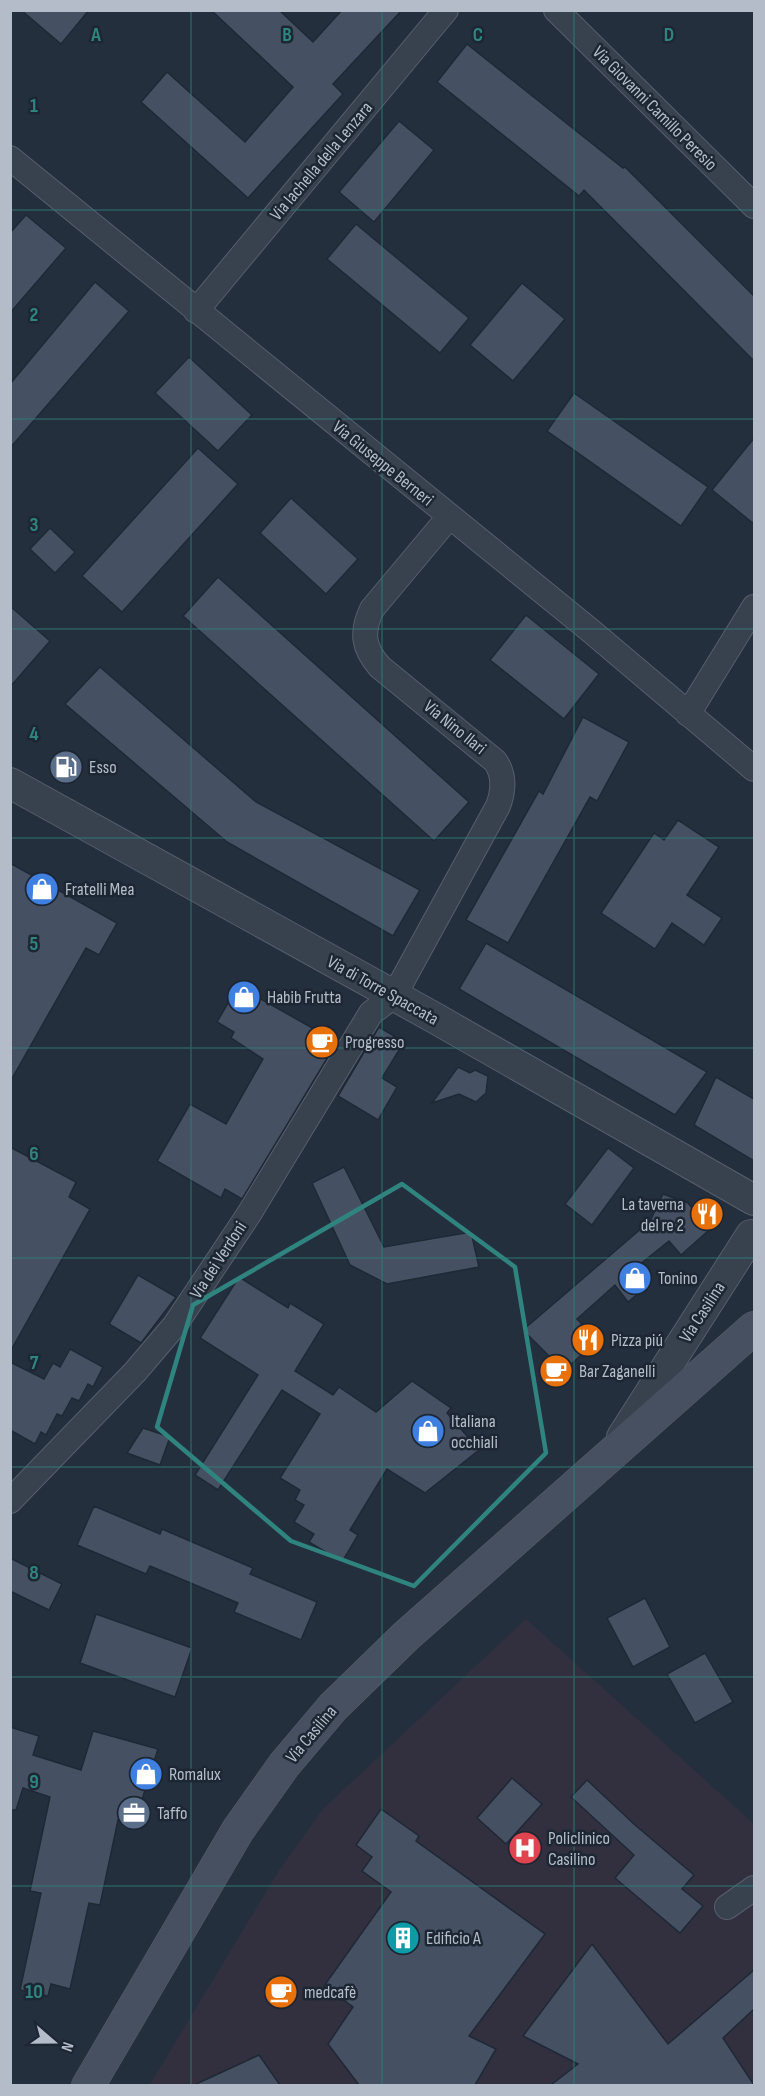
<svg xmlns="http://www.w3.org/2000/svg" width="765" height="2096" viewBox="0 0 765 2096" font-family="'Sofia Sans Condensed',sans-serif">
<rect width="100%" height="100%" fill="#242f3e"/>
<polygon fill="#32303f" points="526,1619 754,1824 754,2085 149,2086 278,1872 323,1809"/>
<g fill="#455162" stroke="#1f2835" stroke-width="1.5">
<polygon points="21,10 89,10 61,44"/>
<polygon points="211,10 279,10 313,42 342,10 402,10 333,84 343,94 248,198 141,102 167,72 245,142 293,87"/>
<polygon points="467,44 623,168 625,167 754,296 754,361 584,190 579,196 437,82"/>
<polygon points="399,121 434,150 374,222 339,192"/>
<polygon points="26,215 66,248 10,313 10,233"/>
<polygon points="356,224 469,318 440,353 327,259"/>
<polygon points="95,282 129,311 10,448 10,384"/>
<polygon points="522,283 565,319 513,381 470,345"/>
<polygon points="189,357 252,415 218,451 155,393"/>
<polygon points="574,393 708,487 681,526 547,431"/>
<polygon points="754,438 754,524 712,490"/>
<polygon points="198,448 238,484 122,612 82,576"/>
<polygon points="291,498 358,559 326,594 260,533"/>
<polygon points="50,528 75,552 55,573 30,549"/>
<polygon points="218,577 469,802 434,841 183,616"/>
<polygon points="10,606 50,641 10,687"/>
<polygon points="526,615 599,674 564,719 490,660"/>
<polygon points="100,667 256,802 420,890 393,936 227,842 65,704"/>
<polygon points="583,717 629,742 597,801 590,797 508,943 466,920 539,791 543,794"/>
<polygon points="678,820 719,847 687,895 722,918 704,945 672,923 655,949 601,913 654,833 664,840"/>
<polygon points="10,863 117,923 99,955 86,948 10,1082"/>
<polygon points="486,943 707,1072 675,1115 459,989"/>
<polygon points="238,986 337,1042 242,1199 225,1189 221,1198 157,1161 190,1104 226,1124 263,1059 231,1038 234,1032 217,1022"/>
<polygon points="379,1027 404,1042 382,1078 397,1087 378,1120 338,1096"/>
<polygon points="458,1067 470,1073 475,1070 488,1076 486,1093 476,1102 459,1094 432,1103"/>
<polygon points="716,1077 754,1099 754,1161 694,1125"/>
<polygon points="10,1147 76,1182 69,1197 90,1209 10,1352"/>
<polygon points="608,1148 634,1168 592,1225 565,1204"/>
<polygon points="344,1167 384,1247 471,1232 479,1267 387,1284 350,1265 312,1183"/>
<polygon points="663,1194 688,1203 709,1230 681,1255 669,1241 633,1270 646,1287 628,1302 615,1285 577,1319 597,1340 564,1371 523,1330 650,1221"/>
<polygon points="138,1275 176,1297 141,1343 109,1324"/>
<polygon points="239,1277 288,1308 290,1303 324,1324 295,1371 333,1395 339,1387 376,1412 412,1381 451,1408 447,1413 479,1450 425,1493 387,1469 350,1530 358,1535 342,1562 309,1542 314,1534 294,1522 304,1505 295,1500 300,1490 280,1478 320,1414 282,1390 218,1490 195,1475 258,1375 200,1338"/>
<polygon points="70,1349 103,1367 93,1387 88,1384 79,1401 72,1398 62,1416 57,1414 46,1435 41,1432 35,1444 10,1430 10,1362 44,1379 53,1363 60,1367"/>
<polygon points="143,1428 170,1437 160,1465 127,1453"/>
<polygon points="94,1506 160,1534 162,1529 253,1568 250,1574 317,1602 301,1640 234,1612 238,1603 150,1566 146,1574 77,1545"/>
<polygon points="10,1558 62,1584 49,1610 10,1591"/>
<polygon points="645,1598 670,1647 633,1667 607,1618"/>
<polygon points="96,1614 192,1648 175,1697 80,1663"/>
<polygon points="705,1653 733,1702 695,1723 667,1674"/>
<polygon points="10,1727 39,1736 33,1755 81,1770 93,1731 158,1749 134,1825 118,1820 100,1905 89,1903 70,1989 51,1984 48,1996 20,1990 41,1893 30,1891 50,1797 23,1788 16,1810 10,1810"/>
<polygon points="512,1778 542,1804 506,1844 477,1818"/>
<polygon points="587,1780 635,1825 694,1875 682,1889 703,1906 680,1933 615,1878 634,1855 571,1797"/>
<polygon points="381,1809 419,1836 416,1841 545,1934 469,2036 496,2049 475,2085 359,2085 328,2044 353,2007 324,1986 391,1892 362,1871 372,1857 356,1845"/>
<polygon points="592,1944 668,2044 754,1970 754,2009 723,2038 754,2085 551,2085 578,2064 523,2036"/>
<polygon points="259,2055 280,2085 194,2085"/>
</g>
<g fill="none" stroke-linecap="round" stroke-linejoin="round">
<defs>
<g id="minor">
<polyline points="556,10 754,206"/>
<polyline points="10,158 591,631 754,769"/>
<polyline points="196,311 446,10"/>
<polyline points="688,714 754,607"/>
<path d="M10,1501L135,1372L175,1325L249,1214L371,1013L394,996L498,806C504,790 505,775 495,761L380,667C363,648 361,632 372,609L449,517"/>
<polyline points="727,1907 754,1888"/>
</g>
<g id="tertiary">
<polyline points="10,783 433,1017 754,1200"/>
<polyline points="622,1437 751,1235"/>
</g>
<polyline id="secondary" points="88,2086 238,1830 284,1765 333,1707 406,1636 754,1328"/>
</defs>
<use href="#minor" stroke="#565f6c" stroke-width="26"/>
<use href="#tertiary" stroke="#565f6c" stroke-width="32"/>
<use href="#secondary" stroke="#565f6c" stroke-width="34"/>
<use href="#minor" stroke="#38414e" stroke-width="24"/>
<use href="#tertiary" stroke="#38414e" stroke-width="30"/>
<use href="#secondary" stroke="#465061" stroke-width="33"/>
</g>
<path fill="none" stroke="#308480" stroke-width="4.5" stroke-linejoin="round" d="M402,1184L515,1267L546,1453L414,1586L291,1541L157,1427L193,1305Z"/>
<path fill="none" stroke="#308480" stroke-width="1.5" stroke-opacity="0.55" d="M191,10V2086M382,10V2086M574,10V2086M10,210H754M10,419H754M10,629H754M10,838H754M10,1048H754M10,1258H754M10,1467H754M10,1677H754M10,1886H754"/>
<defs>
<symbol id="fuel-disc" viewBox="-11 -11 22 22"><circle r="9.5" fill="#5c6f8a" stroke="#1d2633"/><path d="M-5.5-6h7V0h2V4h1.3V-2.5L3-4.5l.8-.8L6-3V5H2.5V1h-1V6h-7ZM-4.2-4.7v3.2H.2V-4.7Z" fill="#fff"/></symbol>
<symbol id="shop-disc" viewBox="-11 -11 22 22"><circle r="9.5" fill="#3f7fe0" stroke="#1d2633"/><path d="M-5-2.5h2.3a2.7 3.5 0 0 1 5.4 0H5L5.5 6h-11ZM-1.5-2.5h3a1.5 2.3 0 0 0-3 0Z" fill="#fff"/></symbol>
<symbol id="cafe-disc" viewBox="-11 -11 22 22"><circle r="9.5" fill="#e8710a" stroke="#1d2633"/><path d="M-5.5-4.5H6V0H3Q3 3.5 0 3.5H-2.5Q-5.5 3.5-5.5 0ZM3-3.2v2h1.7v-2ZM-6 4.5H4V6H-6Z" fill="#fff"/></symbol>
<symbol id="restaurant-disc" viewBox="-11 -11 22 22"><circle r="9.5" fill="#e8710a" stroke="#1d2633"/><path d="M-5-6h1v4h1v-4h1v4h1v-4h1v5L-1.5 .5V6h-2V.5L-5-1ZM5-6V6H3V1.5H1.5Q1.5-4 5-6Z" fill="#fff"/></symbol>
<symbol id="office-disc" viewBox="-11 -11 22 22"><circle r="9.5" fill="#5c6f8a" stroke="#1d2633"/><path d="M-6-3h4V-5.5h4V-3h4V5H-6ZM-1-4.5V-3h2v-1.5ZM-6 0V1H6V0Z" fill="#fff"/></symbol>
<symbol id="hospital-disc" viewBox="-11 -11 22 22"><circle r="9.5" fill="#e0444e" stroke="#1d2633"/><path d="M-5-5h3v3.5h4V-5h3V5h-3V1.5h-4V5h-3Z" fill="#fff"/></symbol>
<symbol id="building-disc" viewBox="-11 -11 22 22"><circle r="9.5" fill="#0f9aa8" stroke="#1d2633"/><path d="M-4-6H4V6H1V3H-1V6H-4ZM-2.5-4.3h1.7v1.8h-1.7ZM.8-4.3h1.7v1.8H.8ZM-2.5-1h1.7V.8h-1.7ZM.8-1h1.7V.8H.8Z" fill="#fff"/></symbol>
</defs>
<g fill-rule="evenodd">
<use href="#fuel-disc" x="47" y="748" width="38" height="38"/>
<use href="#shop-disc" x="23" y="870" width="38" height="38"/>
<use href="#shop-disc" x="225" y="978" width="38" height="38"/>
<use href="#cafe-disc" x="303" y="1023" width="38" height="38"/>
<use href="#restaurant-disc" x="688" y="1195" width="38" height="38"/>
<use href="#shop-disc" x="616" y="1259" width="38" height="38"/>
<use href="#restaurant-disc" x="569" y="1321" width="38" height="38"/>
<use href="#cafe-disc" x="537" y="1352" width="38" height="38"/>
<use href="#shop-disc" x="409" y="1412" width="38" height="38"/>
<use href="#shop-disc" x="127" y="1755" width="38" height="38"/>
<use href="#office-disc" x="115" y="1794" width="38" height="38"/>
<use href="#hospital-disc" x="506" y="1829" width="38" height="38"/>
<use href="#building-disc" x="384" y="1919" width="38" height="38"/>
<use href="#cafe-disc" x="262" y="1973" width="38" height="38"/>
</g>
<g text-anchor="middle" stroke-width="5" stroke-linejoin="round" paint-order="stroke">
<g font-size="18" fill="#b4bcc9" stroke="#1d2633">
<text transform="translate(655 108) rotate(45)" y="6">Via Giovanni Camillo Peresio</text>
<text transform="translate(321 161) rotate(-50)" y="6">Via Iachella della Lenzara</text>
<text transform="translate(383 463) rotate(39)" y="6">Via Giuseppe Berneri</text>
<text transform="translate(455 727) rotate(39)" y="6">Via Nino Ilari</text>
<text transform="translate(383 990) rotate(29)" y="6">Via di Torre Spaccata</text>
<text transform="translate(218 1260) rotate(-57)" y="6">Via dei Verdoni</text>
<text transform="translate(702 1312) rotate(-57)" y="6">Via Casilina</text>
<text transform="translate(311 1734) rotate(-50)" y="6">Via Casilina</text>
</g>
<g font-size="18" fill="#b4bcc9" stroke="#1d2633" text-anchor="start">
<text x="89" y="773">Esso</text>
<text x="65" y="895">Fratelli Mea</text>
<text x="267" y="1003">Habib Frutta</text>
<text x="345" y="1048">Progresso</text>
<text x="684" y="1210" text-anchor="end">La taverna<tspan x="684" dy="21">del re 2</tspan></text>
<text x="658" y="1284">Tonino</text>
<text x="611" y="1346">Pizza piú</text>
<text x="579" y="1377">Bar Zaganelli</text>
<text x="451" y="1427">Italiana<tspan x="451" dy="21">occhiali</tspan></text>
<text x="169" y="1780">Romalux</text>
<text x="157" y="1819">Taffo</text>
<text x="548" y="1844">Policlinico<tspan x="548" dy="21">Casilino</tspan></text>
<text x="426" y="1944">Edificio A</text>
<text x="304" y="1998">medcafè</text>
</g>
</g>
<g font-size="20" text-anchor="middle" font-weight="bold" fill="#308480" stroke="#1d2633" stroke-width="5" stroke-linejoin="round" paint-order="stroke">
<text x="96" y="41">A</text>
<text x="287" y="41">B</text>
<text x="478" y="41">C</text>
<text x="669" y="41">D</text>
<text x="34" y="112">1</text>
<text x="34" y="321">2</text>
<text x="34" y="531">3</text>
<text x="34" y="740">4</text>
<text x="34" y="950">5</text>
<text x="34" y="1160">6</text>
<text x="34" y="1369">7</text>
<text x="34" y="1579">8</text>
<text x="34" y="1788">9</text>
<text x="34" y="1998">10</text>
</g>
<rect width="765" height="2096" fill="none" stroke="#b4bcc9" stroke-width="24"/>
<g transform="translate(54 2042) rotate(110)" stroke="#1d2633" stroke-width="4.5" paint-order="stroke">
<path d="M0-4.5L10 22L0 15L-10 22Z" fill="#b4bcc9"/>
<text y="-9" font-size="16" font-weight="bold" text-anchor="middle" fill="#b4bcc9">N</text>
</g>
</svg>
